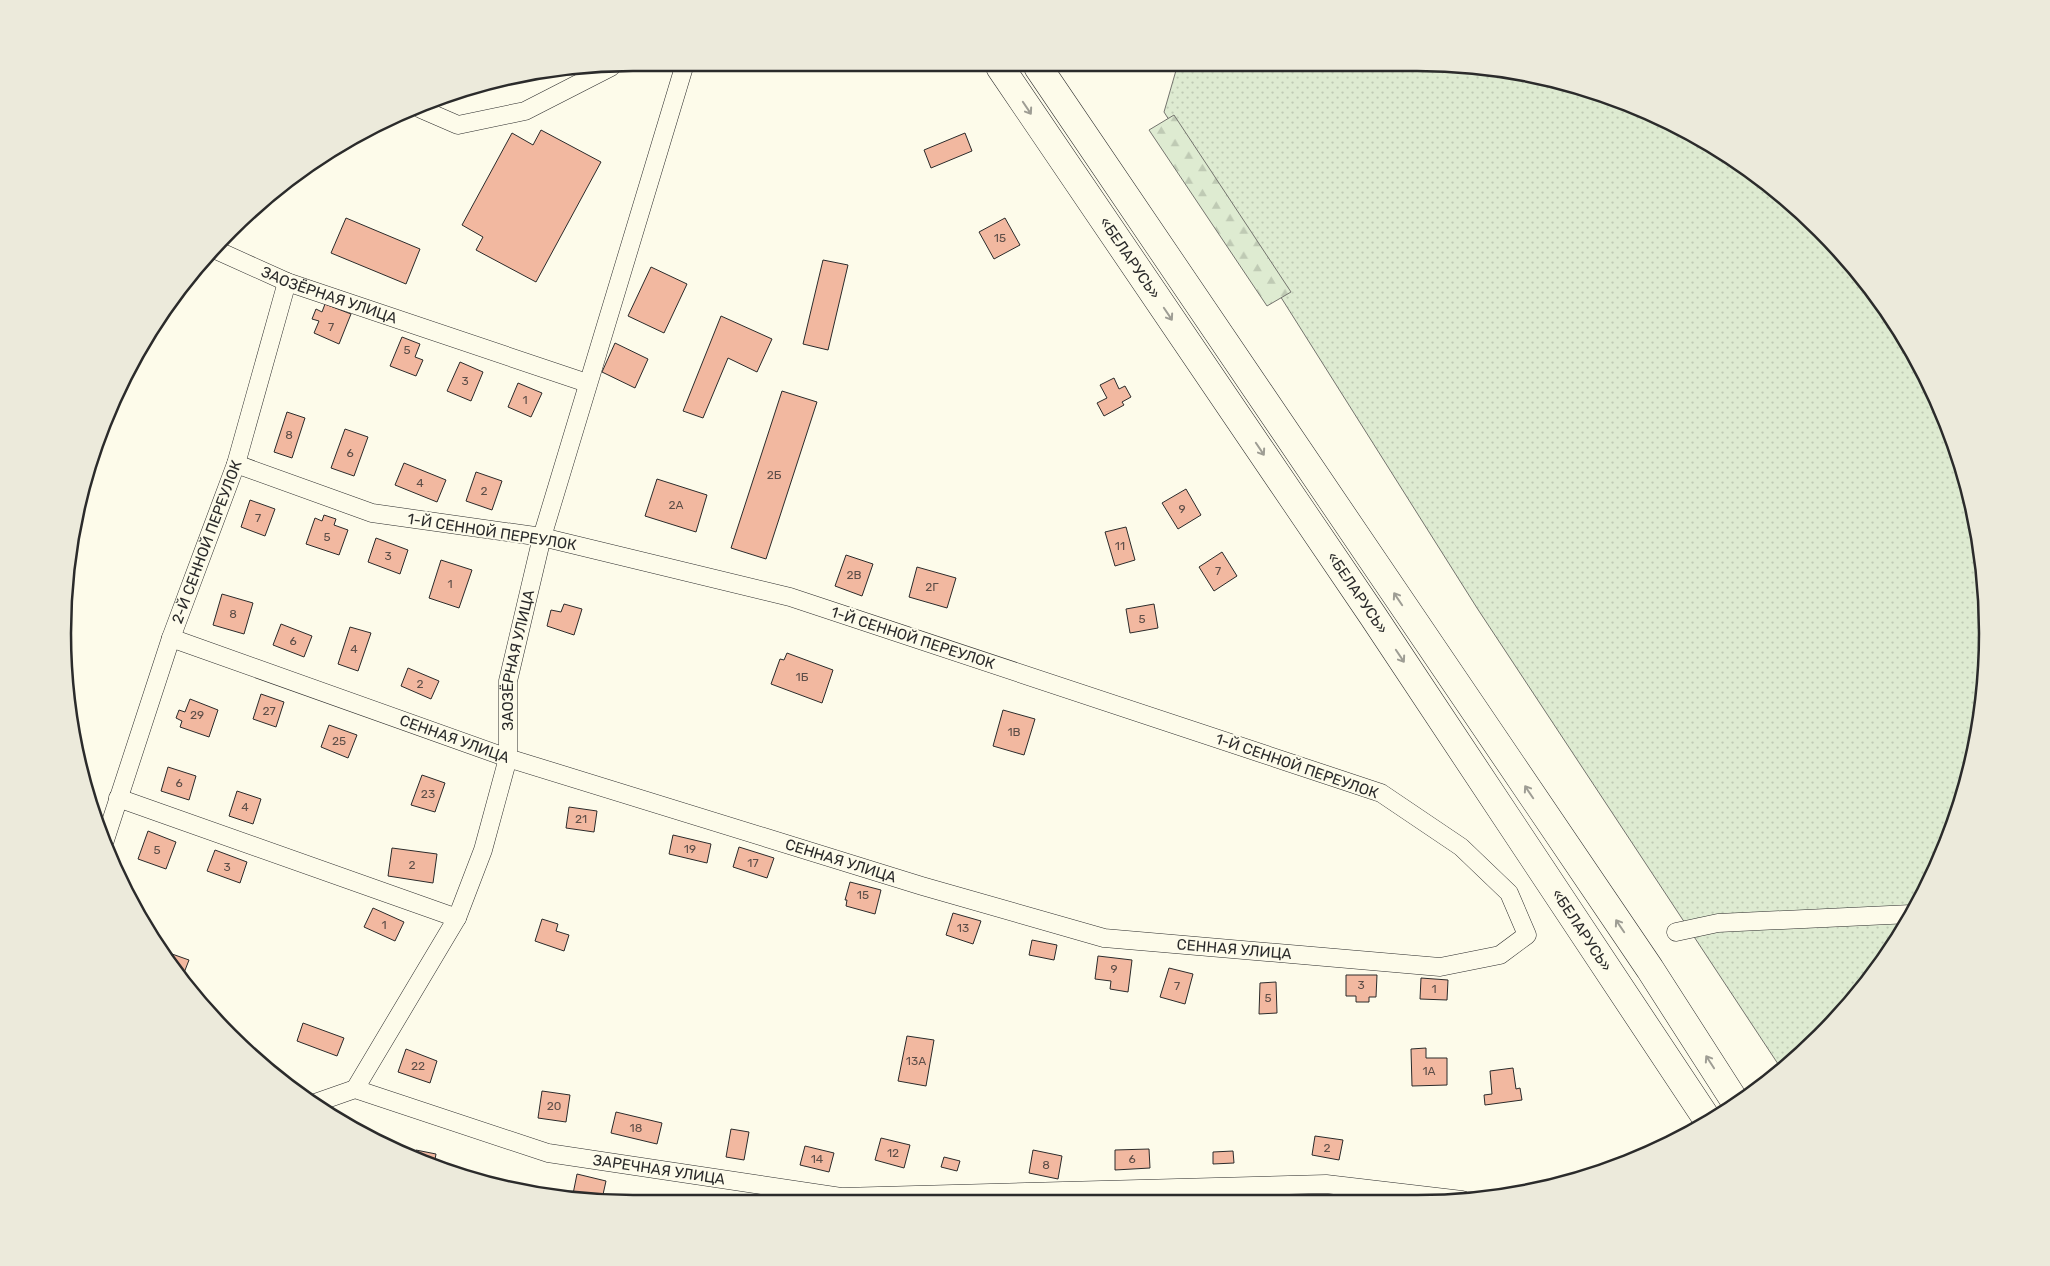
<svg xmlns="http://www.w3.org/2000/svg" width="2050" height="1266" viewBox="0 0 2050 1266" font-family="Rubik,sans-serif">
<defs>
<pattern id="grass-dots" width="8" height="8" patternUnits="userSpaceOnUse" patternTransform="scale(1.25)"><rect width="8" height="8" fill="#deebd1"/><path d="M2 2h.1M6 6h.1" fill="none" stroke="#bfcab4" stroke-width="1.8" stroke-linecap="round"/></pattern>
<pattern id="forest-firs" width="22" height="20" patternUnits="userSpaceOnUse" patternTransform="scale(1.25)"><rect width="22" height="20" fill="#deebd1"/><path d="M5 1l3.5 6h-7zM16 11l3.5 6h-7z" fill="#bfcab4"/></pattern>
</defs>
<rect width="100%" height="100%" fill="#fdfbea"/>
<polygon fill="url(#grass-dots)" stroke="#74746e" points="1177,67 1491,67 1635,106 1764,180 1846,257 1911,348 1957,449 1983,558 1986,670 1968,780 1929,885 1870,980 1793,1062 1782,1070 1477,608 1164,112"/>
<polygon fill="url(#forest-firs)" stroke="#74746e" points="1174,115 1291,292 1267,306 1149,130"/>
<g fill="#f2b8a0" stroke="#2b2b2b">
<polygon points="541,130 601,162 536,282 476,250 483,237 462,225 512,133 533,145"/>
<polygon points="965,133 972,151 931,168 924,150"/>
<polygon points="346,218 420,249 406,284 331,253"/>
<polygon points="1005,218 1020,245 994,259 979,232"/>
<polygon points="823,260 848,265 828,350 803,344"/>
<polygon points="651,267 687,284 664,333 628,316"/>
<polygon points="325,304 351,314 339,344 314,333 319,321 312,319 316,309 322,312"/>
<polygon points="721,316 772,339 757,372 728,358 703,418 683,411"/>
<polygon points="402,337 420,344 415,357 423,360 416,376 390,366"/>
<polygon points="615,343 648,359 635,388 602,372"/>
<polygon points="460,362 483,372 471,401 447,391"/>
<polygon points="1114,378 1119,389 1125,386 1131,397 1122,402 1124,405 1104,416 1097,403 1107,398 1100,385"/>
<polygon points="518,383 542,393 531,417 508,407"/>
<polygon points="782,391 817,402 766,559 731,548"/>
<polygon points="287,412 305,418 292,458 274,452"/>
<polygon points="345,429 368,437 354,476 331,468"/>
<polygon points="404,463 446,480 437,502 395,485"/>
<polygon points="476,472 502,481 492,510 466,501"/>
<polygon points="657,479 707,495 696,532 645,516"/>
<polygon points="1186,489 1201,515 1178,529 1162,503"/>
<polygon points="250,500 275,509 265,536 241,527"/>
<polygon points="324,515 336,519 334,525 348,530 339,555 306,544 315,518 322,521"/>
<polygon points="1126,527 1135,560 1115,566 1105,532"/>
<polygon points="376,538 408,550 400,574 368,562"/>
<polygon points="1222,552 1237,576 1214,591 1199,567"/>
<polygon points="846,555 873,564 862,596 835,586"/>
<polygon points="441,560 472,570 459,608 429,598"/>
<polygon points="917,567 956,578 947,608 909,597"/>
<polygon points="222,594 253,603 244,634 213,625"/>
<polygon points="564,604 582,609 574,635 547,626 551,610 561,612"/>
<polygon points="1154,604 1158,628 1130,633 1126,609"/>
<polygon points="281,624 312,636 304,657 273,645"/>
<polygon points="350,627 371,633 358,671 338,664"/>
<polygon points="787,653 833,670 822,703 771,684 780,659 784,660"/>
<polygon points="408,668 439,681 431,699 401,686"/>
<polygon points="261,694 284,702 276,727 253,719"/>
<polygon points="190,699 218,710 209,737 180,727 182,721 176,718 179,710 185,712"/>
<polygon points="1003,710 1035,719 1024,755 993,746"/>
<polygon points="329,725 357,735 348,758 321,747"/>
<polygon points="168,767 196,776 189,800 161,791"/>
<polygon points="422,775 445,783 435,812 411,805"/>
<polygon points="237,791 261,799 253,824 229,816"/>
<polygon points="569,807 597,811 594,832 566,828"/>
<polygon points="148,831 176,842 166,869 138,859"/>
<polygon points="673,835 711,844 707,863 669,854"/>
<polygon points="739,847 774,858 767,878 733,867"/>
<polygon points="392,848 437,854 433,883 388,876"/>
<polygon points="215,850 247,862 240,883 207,871"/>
<polygon points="850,882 881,890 875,914 846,906 847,900 845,900"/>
<polygon points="373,908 404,922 395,941 364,927"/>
<polygon points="953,913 981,921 973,944 946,935"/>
<polygon points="542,919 558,924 556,931 569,935 564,951 535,941"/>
<polygon points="1032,940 1057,945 1054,960 1029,955"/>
<polygon points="172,954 189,960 182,978 169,963"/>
<polygon points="1098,956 1132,960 1128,992 1110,989 1111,981 1095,979"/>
<polygon points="1169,968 1193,974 1185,1004 1160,997"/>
<polygon points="1346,975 1377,975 1376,997 1369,997 1369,1002 1356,1002 1356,996 1346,996"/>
<polygon points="1421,978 1448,980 1447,1000 1420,999"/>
<polygon points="1276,982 1277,1013 1259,1014 1260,983"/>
<polygon points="303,1023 344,1038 337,1056 297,1041"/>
<polygon points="907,1036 934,1040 926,1086 898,1081"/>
<polygon points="1426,1048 1426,1058 1447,1058 1447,1085 1412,1086 1411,1049"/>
<polygon points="406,1049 437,1061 430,1083 398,1072"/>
<polygon points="1513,1068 1516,1089 1520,1088 1522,1100 1485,1105 1484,1095 1492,1094 1490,1071"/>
<polygon points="542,1091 570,1095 566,1122 538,1118"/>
<polygon points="616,1112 662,1123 657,1144 611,1133"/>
<polygon points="731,1129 749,1132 744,1160 726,1157"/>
<polygon points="1315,1136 1343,1140 1339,1160 1312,1155"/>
<polygon points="881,1138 910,1145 904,1168 875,1160"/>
<polygon points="805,1146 834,1153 829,1172 800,1165"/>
<polygon points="1149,1149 1150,1168 1115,1170 1115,1150"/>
<polygon points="416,1150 436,1154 434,1165 414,1160"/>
<polygon points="1033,1150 1062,1156 1058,1179 1029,1173"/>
<polygon points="1233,1151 1234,1163 1213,1164 1213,1152"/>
<polygon points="944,1157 960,1161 957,1171 941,1167"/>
<polygon points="577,1174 606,1181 602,1199 572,1199"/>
</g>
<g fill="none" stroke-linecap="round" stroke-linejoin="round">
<defs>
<g id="minor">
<polyline points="420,105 421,109 458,125 525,111 611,67"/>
<path id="s1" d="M216,250L287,282L587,383"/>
<path id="s2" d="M171,638L508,758L922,886L1104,938L1440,967L1500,955L1527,935L1509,893L1461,847L1381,793L790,597L542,537L372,513L236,464"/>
<polyline points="118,798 457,918"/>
<path id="s3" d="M105,840L171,638L236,464L287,282"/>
<polyline points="1676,932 1718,923 1911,914"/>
<path id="s4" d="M355,1089L457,918L483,850L508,758V681L542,537L684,67"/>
<path id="s5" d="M315,1103L355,1089L548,1153L841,1197L1326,1184L1462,1200"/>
</g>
<g id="trunk">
<path id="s6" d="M1000,67L1373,616L1709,1122"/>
<polyline points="1038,67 1650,969 1736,1103"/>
</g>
</defs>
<use href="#minor" stroke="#2b2b2b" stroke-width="19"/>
<use href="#trunk" stroke="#2b2b2b" stroke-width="29"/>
<use href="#minor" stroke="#fdfbea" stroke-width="18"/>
<use href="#trunk" stroke="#fdfbea" stroke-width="28"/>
</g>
<defs><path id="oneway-shaft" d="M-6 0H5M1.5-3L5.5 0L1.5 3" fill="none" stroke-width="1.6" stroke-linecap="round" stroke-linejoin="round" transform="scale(1.25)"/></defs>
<g stroke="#9e9d94">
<use href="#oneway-shaft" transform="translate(1027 108) rotate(56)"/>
<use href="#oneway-shaft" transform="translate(1168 314) rotate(56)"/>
<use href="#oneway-shaft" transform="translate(1260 449) rotate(56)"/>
<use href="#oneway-shaft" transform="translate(1398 599) rotate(-124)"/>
<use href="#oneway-shaft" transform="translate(1400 656) rotate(56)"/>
<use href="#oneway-shaft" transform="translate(1529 792) rotate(-124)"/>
<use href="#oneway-shaft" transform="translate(1620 926) rotate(-124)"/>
<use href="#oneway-shaft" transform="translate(1710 1062) rotate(-123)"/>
</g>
<g text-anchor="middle" stroke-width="4" stroke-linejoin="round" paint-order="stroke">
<g font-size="12" fill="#5d4e48">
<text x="1000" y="242">15</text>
<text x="331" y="331">7</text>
<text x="407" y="354">5</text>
<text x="465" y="385">3</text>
<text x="525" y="404">1</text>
<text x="289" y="439">8</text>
<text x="350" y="457">6</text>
<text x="774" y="479">2Б</text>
<text x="420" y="487">4</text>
<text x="484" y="495">2</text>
<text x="676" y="509">2А</text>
<text x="1182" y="513">9</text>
<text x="258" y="522">7</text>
<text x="327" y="541">5</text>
<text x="1120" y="550">11</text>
<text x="388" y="560">3</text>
<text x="1218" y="575">7</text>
<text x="854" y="579">2В</text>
<text x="450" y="588">1</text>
<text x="932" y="591">2Г</text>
<text x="233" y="618">8</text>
<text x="1142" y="623">5</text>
<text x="293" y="645">6</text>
<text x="354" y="653">4</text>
<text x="802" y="681">1Б</text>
<text x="420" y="688">2</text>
<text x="269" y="715">27</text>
<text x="197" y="719">29</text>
<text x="1014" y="736">1В</text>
<text x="339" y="745">25</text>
<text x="179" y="787">6</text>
<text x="428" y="798">23</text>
<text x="245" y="811">4</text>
<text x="581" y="823">21</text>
<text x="690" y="853">19</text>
<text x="157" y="854">5</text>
<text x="753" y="867">17</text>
<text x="412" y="869">2</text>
<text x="227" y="871">3</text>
<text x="863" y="899">15</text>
<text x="384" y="929">1</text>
<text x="963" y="932">13</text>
<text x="1114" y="973">9</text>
<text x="1361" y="989">3</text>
<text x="1177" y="990">7</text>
<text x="1434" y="993">1</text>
<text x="1268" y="1002">5</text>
<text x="916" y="1065">13А</text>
<text x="418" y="1070">22</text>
<text x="1429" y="1075">1А</text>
<text x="554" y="1110">20</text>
<text x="636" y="1132">18</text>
<text x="1327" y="1152">2</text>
<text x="893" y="1157">12</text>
<text x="817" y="1163">14</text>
<text x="1132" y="1163">6</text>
<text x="1046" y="1169">8</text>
</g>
<g font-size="15" fill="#2b2b2b" stroke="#fdfbea">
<text dy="5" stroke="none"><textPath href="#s6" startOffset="231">«БЕЛАРУСЬ»</textPath></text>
<text dy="5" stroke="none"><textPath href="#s1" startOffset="122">ЗАОЗЁРНАЯ УЛИЦА</textPath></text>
<text transform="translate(492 532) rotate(9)" y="5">1-Й СЕННОЙ ПЕРЕУЛОК</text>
<text dy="5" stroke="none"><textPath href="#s3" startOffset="315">2-Й СЕННОЙ ПЕРЕУЛОК</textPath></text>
<text dy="5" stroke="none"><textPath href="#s6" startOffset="636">«БЕЛАРУСЬ»</textPath></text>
<text transform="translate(913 638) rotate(18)" y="5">1-Й СЕННОЙ ПЕРЕУЛОК</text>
<text dy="5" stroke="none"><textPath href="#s4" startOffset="466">ЗАОЗЁРНАЯ УЛИЦА</textPath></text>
<text dy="5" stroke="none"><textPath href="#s2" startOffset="301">СЕННАЯ УЛИЦА</textPath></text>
<text transform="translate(1297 766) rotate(19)" y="5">1-Й СЕННОЙ ПЕРЕУЛОК</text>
<text dy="5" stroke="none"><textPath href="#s2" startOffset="706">СЕННАЯ УЛИЦА</textPath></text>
<text dy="5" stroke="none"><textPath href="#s6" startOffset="1041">«БЕЛАРУСЬ»</textPath></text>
<text dy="5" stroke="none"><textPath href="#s2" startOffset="1111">СЕННАЯ УЛИЦА</textPath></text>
<text dy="5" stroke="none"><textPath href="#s5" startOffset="358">ЗАРЕЧНАЯ УЛИЦА</textPath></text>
</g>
</g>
<path d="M0 0H2050V1266H0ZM633 71H1417A562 562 0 0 1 1979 633V633A562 562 0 0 1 1417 1195H633A562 562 0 0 1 71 633V633A562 562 0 0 1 633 71Z" fill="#eceadb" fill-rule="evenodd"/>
<path fill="none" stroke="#2b2b2b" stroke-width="2.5" d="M633 71H1417A562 562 0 0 1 1979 633V633A562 562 0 0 1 1417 1195H633A562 562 0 0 1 71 633V633A562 562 0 0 1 633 71Z"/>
</svg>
